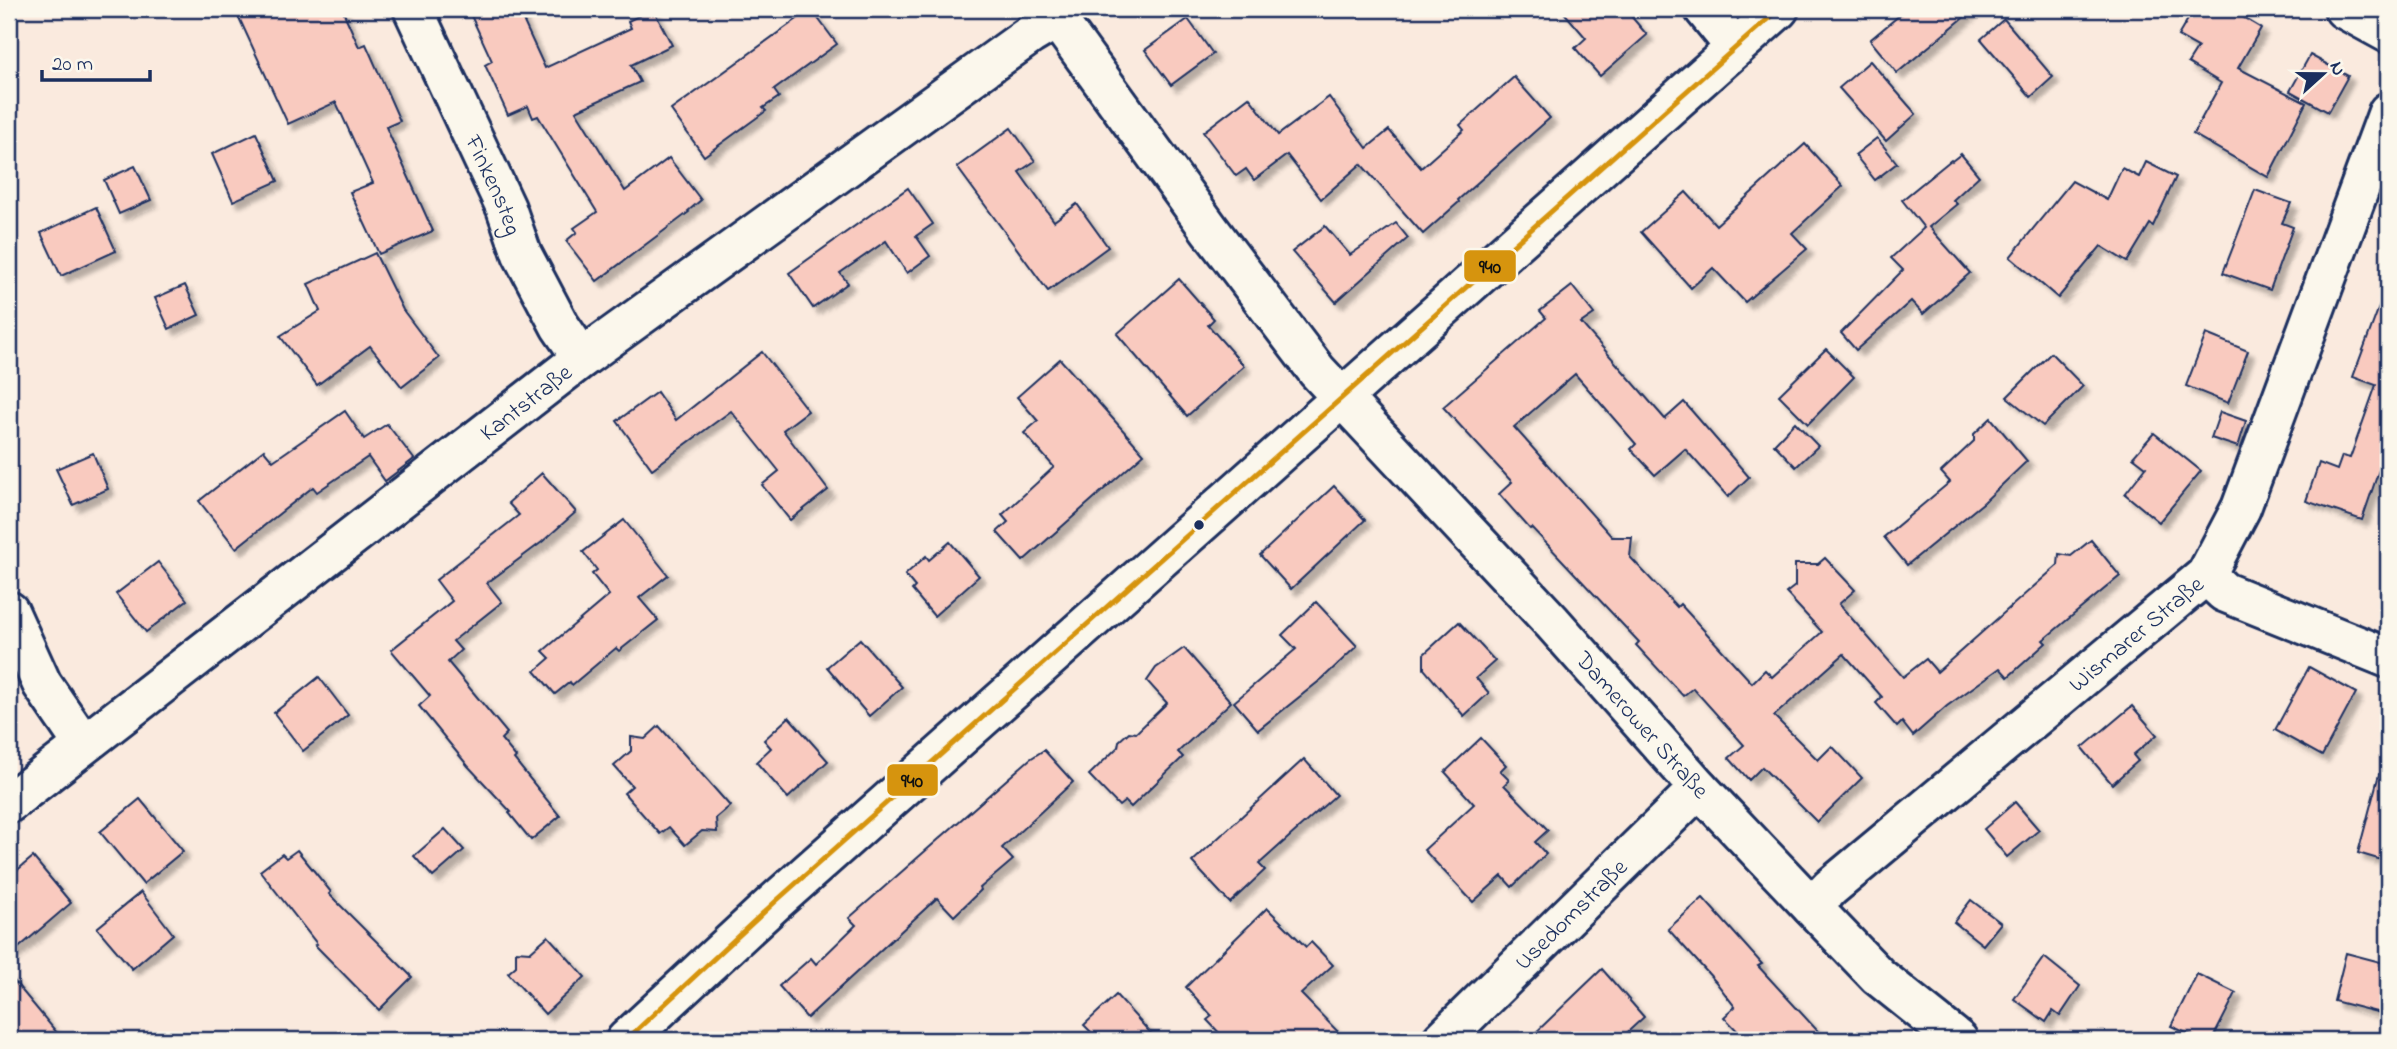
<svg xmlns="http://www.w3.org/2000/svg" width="2397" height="1049" viewBox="0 0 2397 1049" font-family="'Indie Flower',sans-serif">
<defs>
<filter id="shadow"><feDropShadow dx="6" dy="6" stdDeviation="2" flood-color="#0004"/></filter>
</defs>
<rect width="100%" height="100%" fill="#faeade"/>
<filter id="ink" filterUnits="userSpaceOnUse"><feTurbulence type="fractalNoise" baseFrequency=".0143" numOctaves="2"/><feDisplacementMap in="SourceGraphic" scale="14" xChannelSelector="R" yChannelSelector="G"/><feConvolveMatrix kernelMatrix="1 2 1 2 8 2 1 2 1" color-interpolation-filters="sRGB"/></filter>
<g filter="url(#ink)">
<g fill="#f9cabf" stroke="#1b2f5e" stroke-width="2" filter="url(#shadow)">
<polygon points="235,9 342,9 359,47 366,44 400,121 386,127 433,231 379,254 350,192 373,183 336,102 288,124"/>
<polygon points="468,9 518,9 545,68 631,28 628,21 653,9 672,45 631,65 640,82 576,111 625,191 669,158 701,200 688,211 689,212 597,281 566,241 577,232 574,228 597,212 538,116 533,118 528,106 508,115 485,65 492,61"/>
<polygon points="811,9 837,44 774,90 779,97 763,108 766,111 704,156 671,110"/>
<polygon points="1561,9 1625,9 1647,35 1600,76 1575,48 1586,38"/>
<polygon points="1907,9 1974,9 1897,73 1870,40"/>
<polygon points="2194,9 2229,9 2261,28 2238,68 2306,103 2268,177 2193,134 2221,83 2188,63 2198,47 2178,36"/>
<polygon points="1188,19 1213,54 1171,85 1145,50"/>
<polygon points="2004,19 2053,77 2031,97 1981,39"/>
<polygon points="2310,55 2348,76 2328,112 2290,91"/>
<polygon points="1870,61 1916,114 1886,141 1839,88"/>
<polygon points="1514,77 1550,118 1458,200 1459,202 1423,234 1361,164 1321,199 1287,155 1254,180 1246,169 1236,176 1203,132 1249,97 1278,135 1329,97 1367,148 1389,130 1421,168 1464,130 1460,125"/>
<polygon points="1011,128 1035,161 1019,172 1054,221 1077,204 1108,247 1048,291 957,167"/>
<polygon points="256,133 278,181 233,201 212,154"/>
<polygon points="1877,138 1897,163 1875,180 1855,155"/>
<polygon points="1805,144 1843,186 1792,233 1807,249 1745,302 1713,268 1691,288 1641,232 1686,192 1716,225"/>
<polygon points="1961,154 1979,176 1953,200 1957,204 1929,227 1970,273 1923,314 1911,301 1856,350 1841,333 1903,270 1891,258 1924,228 1902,200 1951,160 1952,161"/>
<polygon points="2146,162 2176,177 2153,226 2150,224 2127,262 2101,246 2058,298 2010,257 2072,181 2107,200 2122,168 2139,177"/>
<polygon points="135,166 151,200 119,214 104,180"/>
<polygon points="908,188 933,224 916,236 930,256 907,273 886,241 840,273 848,283 813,308 789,273"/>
<polygon points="2255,190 2291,203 2282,223 2293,227 2270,290 2223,273"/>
<polygon points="96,207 116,251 61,276 41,233"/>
<polygon points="1396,223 1408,238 1336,302 1292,252 1325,226 1350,255"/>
<polygon points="375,253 403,310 439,358 402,387 370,346 317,385 280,336 320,311 308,284"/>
<polygon points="1179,279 1214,319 1208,325 1244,366 1187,416 1117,334"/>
<polygon points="185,285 199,315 169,329 155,298"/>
<polygon points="1572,286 1594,314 1581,323 1665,419 1684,402 1749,477 1728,497 1685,449 1655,475 1631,449 1636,444 1575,374 1514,427 1612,537 1632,537 1630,557 1677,607 1680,604 1752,683 1765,670 1772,677 1822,632 1786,593 1795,586 1795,564 1818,564 1825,558 1855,590 1839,604 1903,677 1926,659 1937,672 2058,565 2059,554 2071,556 2091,540 2120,576 2043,640 2046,643 2008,677 2000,668 1947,706 1913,736 1902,722 1897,727 1876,703 1882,697 1844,654 1774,716 1818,760 1832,746 1862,778 1817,822 1762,767 1749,780 1729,758 1744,745 1693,688 1683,696 1636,645 1639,642 1532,528 1530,529 1499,494 1512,482 1443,407 1546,318 1540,311"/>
<polygon points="2385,291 2388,292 2388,467 2381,464 2362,520 2306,501 2319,463 2337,470 2342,456 2350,458 2376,385 2353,377"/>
<polygon points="2206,334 2248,351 2228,403 2186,386"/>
<polygon points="1826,349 1854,377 1808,424 1779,395"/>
<polygon points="762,352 808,411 783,430 828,490 790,520 762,485 779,471 731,411 652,469 617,421 657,392 676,420"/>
<polygon points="2051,353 2083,386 2043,426 2007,397"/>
<polygon points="1060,359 1144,454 1023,561 997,532 1008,522 1002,515 1054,467 1024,433 1038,421 1017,397"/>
<polygon points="345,411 364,439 387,424 414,459 385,481 368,457 317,492 313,487 236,548 199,501 264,450 273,461"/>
<polygon points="2220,412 2246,421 2238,447 2211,438"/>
<polygon points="1991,418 2027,461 1983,503 1907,565 1884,537 1950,482 1941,472 1974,441 1974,434"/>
<polygon points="1795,422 1818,446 1796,467 1774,444"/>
<polygon points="2154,433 2201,471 2159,522 2125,494 2146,467 2133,457"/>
<polygon points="93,453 108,489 73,505 56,469"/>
<polygon points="542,473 576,512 542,542 487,583 502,602 453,641 461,650 448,662 507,733 501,739 516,757 514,759 560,816 531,840 509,813 511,812 468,766 419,706 430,696 391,650 452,601 436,580 519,515 508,503"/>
<polygon points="1334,486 1365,520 1291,589 1260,555"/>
<polygon points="624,520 668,575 639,598 658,620 619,651 616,648 572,685 570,682 555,694 535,671 550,658 543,651 609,595 592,574 597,570 583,552"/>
<polygon points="950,542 979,576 934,616 912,590 915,587 905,575 926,556 929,560"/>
<polygon points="158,562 187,600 146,632 116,594"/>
<polygon points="1316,602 1357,646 1323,678 1258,730 1234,702 1296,649 1282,635"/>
<polygon points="1459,622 1495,661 1476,678 1489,693 1464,716 1424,669 1424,654"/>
<polygon points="860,639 902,687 869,716 827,667"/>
<polygon points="1184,648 1231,702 1178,752 1183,757 1131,807 1125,801 1119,806 1089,775 1118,747 1119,741 1129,732 1136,733 1167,703 1147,681 1156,668"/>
<polygon points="2309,667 2356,693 2322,756 2275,730"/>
<polygon points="319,677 348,715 303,751 274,713"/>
<polygon points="2132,706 2157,735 2133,755 2138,761 2112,784 2082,748"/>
<polygon points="789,717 828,761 788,798 756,762 771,748 764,740"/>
<polygon points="659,726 730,806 716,818 717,832 702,831 685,845 669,827 660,834 624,793 632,786 614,766 631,751 631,737 645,739"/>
<polygon points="1481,738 1506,765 1500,771 1509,780 1504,785 1548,830 1535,842 1546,854 1512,887 1502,876 1473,902 1424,850 1474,804 1445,772"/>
<polygon points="1044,750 1073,782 1002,848 1013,860 980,888 981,890 954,916 937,898 807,1018 779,986 811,958 816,964 856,925 849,918 1030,759"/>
<polygon points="1304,759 1336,795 1259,864 1265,870 1230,903 1192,862"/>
<polygon points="2379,774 2388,775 2388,862 2358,853"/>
<polygon points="140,799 183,851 143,884 100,832"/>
<polygon points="2015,802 2039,830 2007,857 1984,829"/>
<polygon points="445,829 464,850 433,877 414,856"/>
<polygon points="297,850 331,892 329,894 412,977 379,1010 315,945 317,944 260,871 282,854 286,858"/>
<polygon points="33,857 71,903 9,956 9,877"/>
<polygon points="141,892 173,934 132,969 97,928"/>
<polygon points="1703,898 1762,964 1758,966 1826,1040 1746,1040 1724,1017 1735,1007 1715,981 1668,929"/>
<polygon points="1971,900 2001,923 1983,945 1954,922"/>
<polygon points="1267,908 1306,947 1311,942 1333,965 1301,994 1346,1040 1226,1040 1207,1020 1212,1016 1186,987"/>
<polygon points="548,936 585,977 545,1014 508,973 516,966 516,951 530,952"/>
<polygon points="2346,953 2388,964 2388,1015 2334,1001"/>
<polygon points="2044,957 2080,986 2060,1016 2053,1011 2046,1022 2014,999"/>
<polygon points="1602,969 1644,1017 1619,1040 1528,1040"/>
<polygon points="2197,974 2236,993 2212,1040 2202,1040 2171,1026"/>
<polygon points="9,975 63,1040 9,1040"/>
<polygon points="1116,995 1157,1040 1099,1040 1084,1025"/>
</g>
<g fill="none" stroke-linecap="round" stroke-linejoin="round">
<defs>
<g id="minor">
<path id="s1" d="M413,9L506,208L522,254L560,326L582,358"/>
<path id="s2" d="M1053,9L1057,19L1210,230L1317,371L1552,622L1699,788L1809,904L1878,976L1958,1040"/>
<polyline points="1704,9 1735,47"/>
<polyline points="2344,9 2388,33"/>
<polyline points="2206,575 2224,592 2388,658"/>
<polyline points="9,611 42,684 83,744"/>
<path id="s3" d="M9,803L582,358L1030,35L1057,19"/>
<path id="s4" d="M1812,907L1830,888L2206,575L2241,508L2388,112"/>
<polyline points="626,1040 775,902 1779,9"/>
<path id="s5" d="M1442,1040L1699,788"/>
</g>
</defs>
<use href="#minor" stroke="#1b2f5e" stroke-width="44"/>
<use href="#minor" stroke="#fbf7ec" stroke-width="38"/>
<defs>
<polyline id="bus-1" points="626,1040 775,902 1779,9"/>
</defs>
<use href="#bus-1" stroke="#fbf7ec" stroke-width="10"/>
<use href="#bus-1" stroke="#d6940e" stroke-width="5"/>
</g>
</g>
<circle fill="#1b2f5e" stroke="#fbf7ec" stroke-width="2.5" cx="1199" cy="525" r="6"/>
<g text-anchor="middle" stroke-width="7" stroke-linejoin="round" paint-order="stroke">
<g font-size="24" fill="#1b2f5e" stroke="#fbf7ec">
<text dy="8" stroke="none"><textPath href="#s1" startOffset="194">Finkensteg</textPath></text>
<text dy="8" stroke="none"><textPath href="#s3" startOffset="654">Kantstraße</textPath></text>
<text dy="8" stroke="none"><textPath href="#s4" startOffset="424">Wismarer Straße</textPath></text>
<text dy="8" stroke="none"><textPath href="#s2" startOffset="929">Damerower Straße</textPath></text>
<text dy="8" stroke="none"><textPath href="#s5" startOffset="180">Usedomstraße</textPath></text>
</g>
</g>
<g stroke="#fbf7ec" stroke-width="2.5">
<rect x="1463" y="249" width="54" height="34" rx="7" fill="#d6940e"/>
<rect x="886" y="763" width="53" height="34" rx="7" fill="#d6940e"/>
</g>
<g font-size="19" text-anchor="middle" font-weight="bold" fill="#111">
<text x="1490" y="273">940</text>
<text x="912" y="787">940</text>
</g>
<rect width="2397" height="1049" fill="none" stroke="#fbf7ec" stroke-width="35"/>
<rect x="18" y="18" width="2362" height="1014" fill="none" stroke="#1b2f5e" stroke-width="2.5" filter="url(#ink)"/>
<g transform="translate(2323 74) rotate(69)" stroke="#fbf7ec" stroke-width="5" paint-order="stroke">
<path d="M0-5L12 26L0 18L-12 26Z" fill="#1b2f5e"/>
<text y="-10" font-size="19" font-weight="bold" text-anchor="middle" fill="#1b2f5e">N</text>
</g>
<path d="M42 70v10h108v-10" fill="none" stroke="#1b2f5e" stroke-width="3.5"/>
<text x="52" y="70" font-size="21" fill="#1b2f5e" stroke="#fbf7ec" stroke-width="5" paint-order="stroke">20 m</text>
</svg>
